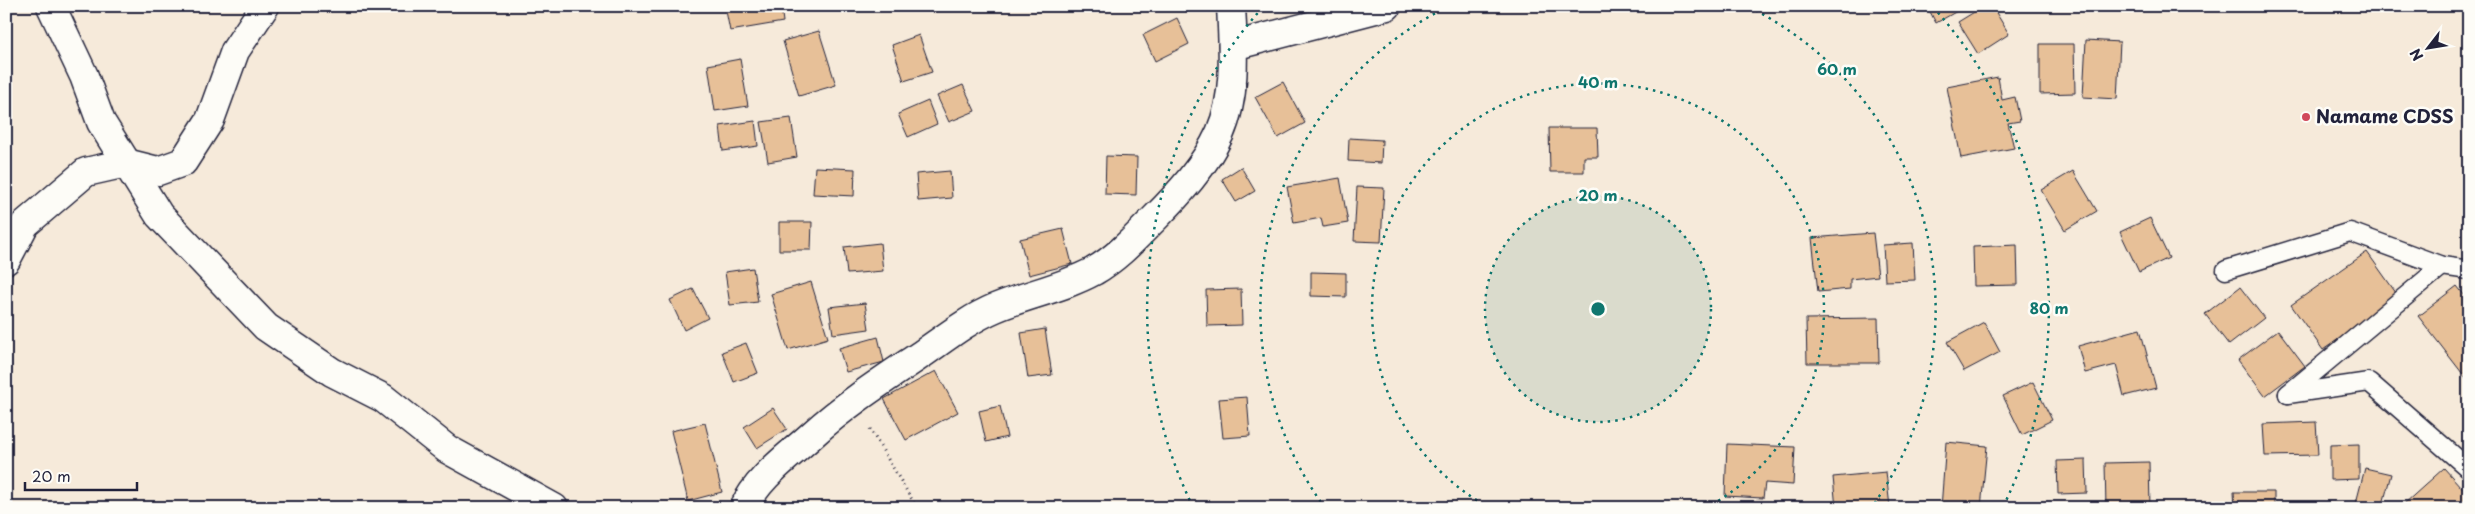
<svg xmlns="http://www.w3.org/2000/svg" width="2475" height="514" viewBox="0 0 2475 514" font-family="'Playpen Sans',sans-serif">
<rect width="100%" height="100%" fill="#f6eada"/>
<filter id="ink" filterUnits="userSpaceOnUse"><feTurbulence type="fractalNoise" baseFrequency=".02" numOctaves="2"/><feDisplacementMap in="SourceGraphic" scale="10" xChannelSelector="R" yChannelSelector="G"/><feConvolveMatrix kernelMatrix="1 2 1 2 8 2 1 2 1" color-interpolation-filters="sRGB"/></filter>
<g filter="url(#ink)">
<g fill="#e7c098" stroke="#22223b">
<polygon points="725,6 781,6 783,22 730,31"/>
<polygon points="1927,6 1966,6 1936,23"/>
<polygon points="1984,6 1992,6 2009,34 1978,54 1958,22"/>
<polygon points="1177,18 1189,44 1155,61 1143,35"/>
<polygon points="819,31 836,85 799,96 783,41"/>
<polygon points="919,35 932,72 904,81 892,45"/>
<polygon points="2086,40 2120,42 2117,99 2083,97"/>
<polygon points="2040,44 2074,44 2075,93 2040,94"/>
<polygon points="740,59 748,106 715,111 708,65"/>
<polygon points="1998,77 2002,100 2015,97 2020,121 2008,123 2014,148 1961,158 1947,87"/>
<polygon points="1283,82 1305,123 1278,138 1255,97"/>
<polygon points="963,85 975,111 949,122 937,96"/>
<polygon points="928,101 937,124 908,137 898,114"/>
<polygon points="791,118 797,157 768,162 761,122"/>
<polygon points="755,121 758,146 723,151 720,126"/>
<polygon points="1549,128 1597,128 1598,157 1584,157 1584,172 1550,172"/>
<polygon points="1349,138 1382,140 1381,163 1348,161"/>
<polygon points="1106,156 1137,157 1136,195 1105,194"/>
<polygon points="815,167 855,169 854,196 813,194"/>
<polygon points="1241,167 1255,191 1236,202 1222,179"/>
<polygon points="950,171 952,198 918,201 916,174"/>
<polygon points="2073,171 2097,211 2065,230 2041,190"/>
<polygon points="1340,178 1348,223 1323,227 1321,218 1294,223 1287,187"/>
<polygon points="1357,187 1384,188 1381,242 1354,241"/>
<polygon points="2150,218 2169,258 2139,272 2120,232"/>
<polygon points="779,222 812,222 811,250 779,250"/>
<polygon points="1063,229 1072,264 1029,275 1020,239"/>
<polygon points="1873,233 1878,276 1850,279 1850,289 1818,292 1812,238"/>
<polygon points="880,243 883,271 847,274 844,247"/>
<polygon points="1913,243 1915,280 1885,281 1883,245"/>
<polygon points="2017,245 2018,285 1974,286 1973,247"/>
<polygon points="2367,252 2399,297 2323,350 2291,305"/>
<polygon points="753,268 758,302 730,305 725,272"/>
<polygon points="1311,272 1346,273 1346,297 1311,296"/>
<polygon points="811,282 828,338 788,350 771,294"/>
<polygon points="2457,286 2469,301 2469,382 2418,316"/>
<polygon points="2240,287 2264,318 2229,345 2205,314"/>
<polygon points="693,289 708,318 684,330 670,300"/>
<polygon points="1241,289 1242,325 1207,326 1206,290"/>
<polygon points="865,303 869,329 833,334 829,307"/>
<polygon points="1878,318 1879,363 1807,363 1806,319"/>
<polygon points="1984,322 2000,352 1964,371 1947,342"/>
<polygon points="1045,329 1052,375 1028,378 1021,333"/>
<polygon points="2140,329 2156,388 2124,396 2116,365 2085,373 2078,346"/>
<polygon points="2278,330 2305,366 2265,396 2238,360"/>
<polygon points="878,337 884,362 846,372 839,348"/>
<polygon points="746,343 758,373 734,382 722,352"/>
<polygon points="936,371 958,412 906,440 884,399"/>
<polygon points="2033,382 2052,420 2022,435 2003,396"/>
<polygon points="1247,397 1250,436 1223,438 1219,399"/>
<polygon points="1000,406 1007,437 986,442 979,411"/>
<polygon points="773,408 787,429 757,448 744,427"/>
<polygon points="2316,422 2318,455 2265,456 2263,424"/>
<polygon points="705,423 722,492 688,501 671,431"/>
<polygon points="1946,442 1987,446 1981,508 1941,508"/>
<polygon points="1727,444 1795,447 1793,485 1765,483 1763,498 1725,496"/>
<polygon points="2359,444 2359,479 2330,480 2330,445"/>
<polygon points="2086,460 2087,493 2058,494 2057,461"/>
<polygon points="2149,462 2150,507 2106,508 2105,463"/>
<polygon points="2365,468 2391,474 2382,508 2356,503"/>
<polygon points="2444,468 2469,496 2469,508 2407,508 2404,504"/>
<polygon points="1886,472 1890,507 1836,508 1833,477"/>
<polygon points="2234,492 2274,492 2274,508 2235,508"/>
</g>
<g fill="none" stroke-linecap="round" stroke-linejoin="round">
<defs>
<g id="service">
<polyline points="2226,270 2350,232 2442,266 2469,270"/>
<polyline points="2288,394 2369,382 2469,469"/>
<polyline points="2288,394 2442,266"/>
</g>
<g id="minor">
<polyline points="51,6 84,76 101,122 159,215 266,327 332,372 383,398 447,449 554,508"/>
<polyline points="1233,46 1387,6"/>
<polyline points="6,260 25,224 86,172 126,163 158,171 183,162 210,120 235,51 265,6"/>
<path d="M744,508C757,478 789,456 813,434C846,404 885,379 922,354C945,338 969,319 995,308C1028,294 1063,288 1094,271C1118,257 1135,238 1154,219C1179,194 1205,166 1220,133C1237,95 1233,47 1231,6"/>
</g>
</defs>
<use href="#service" stroke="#22223b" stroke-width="21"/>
<use href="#minor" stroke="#22223b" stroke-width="31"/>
<polyline stroke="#22223b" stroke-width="3" stroke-dasharray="1 4" stroke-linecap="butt" points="870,429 917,508"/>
<use href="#service" stroke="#fdfcf7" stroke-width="18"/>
<use href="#minor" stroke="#fdfcf7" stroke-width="28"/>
</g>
</g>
<circle cx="1598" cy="309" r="113" fill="#0f766e" fill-opacity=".12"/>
<g fill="none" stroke="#0f766e" stroke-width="2.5" stroke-dasharray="2.5 5">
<circle cx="1598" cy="309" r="113"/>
<path d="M1490 508A226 226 0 1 1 1706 508"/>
<path d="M1325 508A338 338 0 0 1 1447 7M1749 7A338 338 0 0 1 1871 508"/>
<path d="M1193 507A451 451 0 0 1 1263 7M1933 7A451 451 0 0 1 2003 507"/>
</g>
<circle fill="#d1495b" stroke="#fdfcf7" stroke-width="2" cx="2306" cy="117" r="5"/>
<g text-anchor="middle" stroke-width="5" stroke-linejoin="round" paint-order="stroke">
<g font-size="18" font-weight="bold" fill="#22223b" stroke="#fdfcf7" text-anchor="start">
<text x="2316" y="123">Namame CDSS</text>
</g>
</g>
<circle cx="1598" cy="309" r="8" fill="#0f766e" stroke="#fdfcf7" stroke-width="2.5"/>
<g font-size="15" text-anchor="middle" font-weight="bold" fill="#0f766e" stroke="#fdfcf7" stroke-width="5" stroke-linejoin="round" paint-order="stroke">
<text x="1837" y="75">60 m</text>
<text x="1598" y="88">40 m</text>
<text x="1598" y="201">20 m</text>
<text x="2049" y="314">80 m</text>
</g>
<rect width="2475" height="514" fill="none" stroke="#fdfcf7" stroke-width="25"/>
<rect x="12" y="12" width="2450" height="489" fill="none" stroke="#22223b" stroke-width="2" filter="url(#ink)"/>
<g transform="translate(2428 48) rotate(239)" stroke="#fdfcf7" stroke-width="4" paint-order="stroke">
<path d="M0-4L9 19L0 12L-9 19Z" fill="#22223b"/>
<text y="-8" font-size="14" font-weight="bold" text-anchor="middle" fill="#22223b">N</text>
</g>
<path d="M25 482v8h112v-8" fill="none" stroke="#22223b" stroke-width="2.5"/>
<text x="32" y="482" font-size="15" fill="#22223b" stroke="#fdfcf7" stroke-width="4" paint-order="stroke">20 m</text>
</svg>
